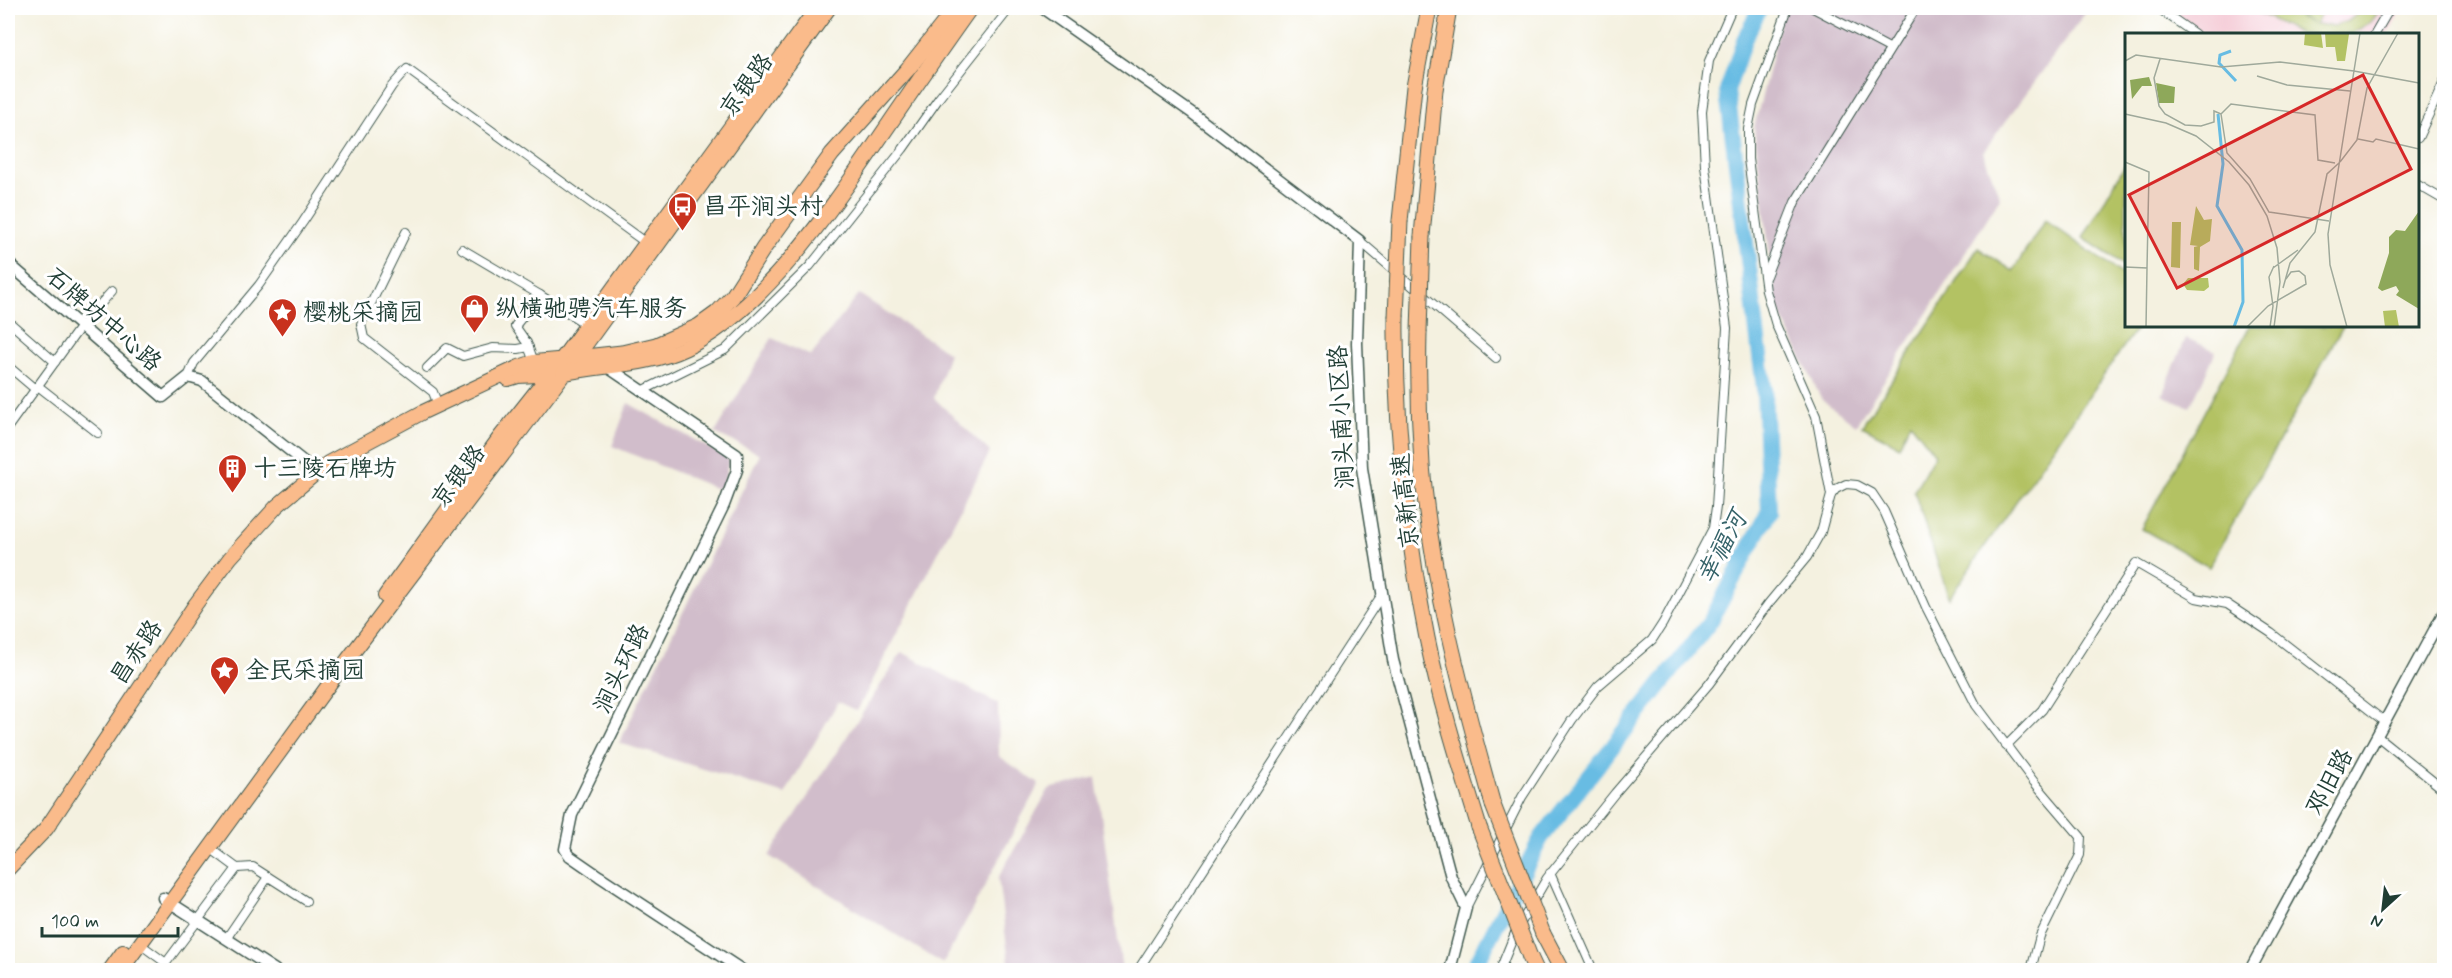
<svg xmlns="http://www.w3.org/2000/svg" width="2452" height="978" viewBox="0 0 2452 978" font-family="Mynerve,'LXGW WenKai TC',sans-serif">
<rect width="100%" height="100%" fill="#fff"/>
<filter id="ink" filterUnits="userSpaceOnUse"><feTurbulence type="fractalNoise" baseFrequency=".0167" numOctaves="2"/><feDisplacementMap in="SourceGraphic" scale="12" xChannelSelector="R" yChannelSelector="G"/><feConvolveMatrix kernelMatrix="1 2 1 2 8 2 1 2 1" color-interpolation-filters="sRGB"/></filter>
<filter id="wash" filterUnits="userSpaceOnUse"><feTurbulence type="fractalNoise" baseFrequency=".008" numOctaves="4" result="noise"/><feDisplacementMap in="SourceGraphic" scale="24" xChannelSelector="R" yChannelSelector="G"/><feGaussianBlur stdDeviation="1.35" result="paint"/><feColorMatrix in="noise" values="0 0 0 0 0 0 0 0 0 0 0 0 0 0 0 0 0 1.4 0 .05"/><feComposite in="paint" operator="in"/></filter>
<g filter="url(#wash)">
<rect width="100%" height="100%" fill="#f4f1e0"/>
<polygon fill="#f5cfd9" points="2168,8 2402,8 2389,34 2205,34"/>
<g fill="#d1bdcb">
<polygon points="1784,8 2089,8 1983,152 2000,198 1856,425 1822,400 1776,305 1754,128"/>
<polygon points="859,294 949,353 934,398 990,452 857,711 838,702 785,794 619,743 760,454 715,433 772,338 811,356"/>
<polygon points="2186,338 2216,351 2190,407 2162,395"/>
<polygon points="628,403 729,459 722,491 612,446"/>
<polygon points="902,652 998,704 999,756 1039,784 943,964 769,856"/>
<polygon points="1096,777 1122,970 1010,970 998,878 1049,789"/>
</g>
<g fill="#b3c264" stroke="#69804c" stroke-width="1.5">
<polygon points="2250,8 2281,8 2313,24 2286,8 2324,8 2315,24 2334,26 2348,21 2365,8 2382,8 2371,22 2351,34 2300,34"/>
<polygon points="2126,163 2126,266 2083,238"/>
<polygon points="2045,220 2126,277 2126,326 2138,326 1949,598 1914,491 1935,454 1910,422 1899,446 1862,426 1978,248 2013,271"/>
<polygon points="2250,326 2343,326 2209,567 2142,529"/>
</g>
<g fill="none" stroke-linecap="round" stroke-linejoin="round">
<polyline stroke="#67bce3" stroke-width="16" points="1473,970 1541,838 1710,622 1769,512 1764,388 1727,91 1744,40 1760,8"/>
</g>
</g>
<g filter="url(#ink)">
<g fill="none" stroke-linecap="round" stroke-linejoin="round">
<defs>
<g id="minor">
<polyline points="1788,8 1753,105 1748,129 1748,159 1766,291 1776,325 1816,416 1831,495"/>
<polyline points="1813,8 1889,48"/>
<polyline points="2158,8 2195,34"/>
<polyline points="2375,34 2390,8"/>
<polyline points="2418,138 2444,82"/>
<polyline points="2418,185 2444,200"/>
<polyline points="406,232 361,324 364,338 433,392 438,405"/>
<polyline points="1360,241 1496,358"/>
<polyline points="462,249 540,295"/>
<polyline points="1766,276 1795,202 1916,8"/>
<polyline points="8,321 55,362"/>
<polyline points="534,362 527,343 515,326 540,295 587,325"/>
<polyline points="8,366 35,389"/>
<polyline points="427,368 447,348 463,356 493,348 518,349 529,347"/>
<polyline points="188,377 194,363 259,285 303,222 392,86 407,69 646,243"/>
<polyline points="38,386 98,433"/>
<polyline points="642,391 725,350 810,266 903,149 939,98 1010,8"/>
<polyline points="8,427 81,326 112,291"/>
<polyline points="2377,736 2444,790"/>
<polyline points="2006,746 2042,710 2136,563 2196,598 2227,604 2271,633 2385,722"/>
<polyline points="237,868 253,867 306,901"/>
<polyline points="1550,873 1593,970"/>
<polyline points="1466,908 1522,797 1572,720 1598,686 1652,640 1663,623 1713,528 1716,507 1727,328 1705,166 1702,111 1709,61 1732,8"/>
<polyline points="226,939 268,877"/>
<polyline points="140,944 166,963 237,868 210,848"/>
<polyline points="1138,970 1381,596"/>
<polyline points="1500,970 1515,933 1547,878 1615,793 1709,684 1768,604 1807,557 1821,532 1831,495 1836,489 1846,484 1857,485 1872,493 1884,511 1926,607 1976,705 2034,782 2081,837 2080,855 2040,936 2031,970"/>
</g>
<g id="tertiary">
<polyline points="1042,8 1192,113 1360,241 1357,343 1362,468 1393,660 1451,877 1466,908 1450,970"/>
<polyline points="8,263 163,397 188,377 202,381 318,473"/>
<polyline points="606,366 737,455 737,470 724,505 572,815 565,849 570,856 599,876 742,970"/>
<polyline points="163,898 275,970"/>
<polyline points="2250,970 2444,612"/>
</g>
<g id="primary">
<polyline points="508,379 518,376 557,374"/>
<polyline points="8,869 46,829 195,605 230,558 277,506 328,463 423,412 519,367 534,362 568,359"/>
</g>
<g id="trunk">
<polyline points="385,596 500,437 561,360 817,8"/>
<polyline points="110,970 123,952"/>
<polyline points="121,970 333,679 576,358 829,8"/>
</g>
<g id="motorway">
<polyline points="1400,221 1414,87 1429,8"/>
<polyline points="1422,236 1435,90 1449,8"/>
<path d="M1396,317C1395,425 1406,533 1427,638C1440,702 1460,765 1479,827"/>
<path d="M1419,332C1418,376 1419,421 1422,465C1431,580 1462,694 1493,805"/>
<polyline points="576,358 622,353 656,345 699,326 717,313 733,296 763,249 832,154 907,70 956,8"/>
<path d="M564,373C604,364 647,366 685,348C763,311 831,209 879,139C909,95 939,51 970,8"/>
<polyline points="1543,934 1562,970"/>
<polyline points="1530,957 1536,970"/>
</g>
</defs>
<use href="#minor" stroke="#3f584e" stroke-width="10"/>
<use href="#tertiary" stroke="#3f584e" stroke-width="13"/>
<use href="#primary" stroke="#3f584e" stroke-width="16"/>
<use href="#trunk" stroke="#3f584e" stroke-width="16"/>
<use href="#motorway" stroke="#3f584e" stroke-width="17"/>
<use href="#minor" stroke="#fff" stroke-width="8"/>
<use href="#tertiary" stroke="#fff" stroke-width="10"/>
<use href="#primary" stroke="#fabb8b" stroke-width="14"/>
<use href="#trunk" stroke="#fabb8b" stroke-width="14"/>
<use href="#motorway" stroke="#fabb8b" stroke-width="15"/>
<defs>
<g id="motorway-bridge">
<polyline points="1396,317 1400,221"/>
<polyline points="1419,332 1422,236"/>
<polyline points="1493,805 1543,934"/>
<polyline points="1479,827 1530,957"/>
</g>
</defs>
<use href="#motorway-bridge" stroke="#3f584e" stroke-width="17" stroke-linecap="butt"/>
<use href="#motorway-bridge" stroke="#fabb8b" stroke-width="15"/>
</g>
</g>
<defs>
<symbol id="bus-pin" viewBox="-11 -11 22 30"><path d="M0 17L-7.5 6A9.5 9.5 0 1 1 7.5 6Z" fill="#c8321e" stroke="#fff"/><path d="M-5-6H5V4H4V6H2V4H-2V6H-4V4H-5ZM-3.5-4V0h7V-4ZM-3.5 1.2v1.5H-2V1.2ZM2 1.2v1.5H3.5V1.2Z" fill="#fff"/></symbol>
<symbol id="shop-pin" viewBox="-11 -11 22 30"><path d="M0 17L-7.5 6A9.5 9.5 0 1 1 7.5 6Z" fill="#c8321e" stroke="#fff"/><path d="M-5-2.5h2.3a2.7 3.5 0 0 1 5.4 0H5L5.5 6h-11ZM-1.5-2.5h3a1.5 2.3 0 0 0-3 0Z" fill="#fff"/></symbol>
<symbol id="sight-pin" viewBox="-11 -11 22 30"><path d="M0 17L-7.5 6A9.5 9.5 0 1 1 7.5 6Z" fill="#c8321e" stroke="#fff"/><path d="M0-6L1.8-2.2L6-1.7L2.9 1.2L3.7 5.4L0 3.3L-3.7 5.4L-2.9 1.2L-6-1.7L-1.8-2.2Z" fill="#fff"/></symbol>
<symbol id="building-pin" viewBox="-11 -11 22 30"><path d="M0 17L-7.5 6A9.5 9.5 0 1 1 7.5 6Z" fill="#c8321e" stroke="#fff"/><path d="M-4-6H4V6H1V3H-1V6H-4ZM-2.5-4.3h1.7v1.8h-1.7ZM.8-4.3h1.7v1.8H.8ZM-2.5-1h1.7V.8h-1.7ZM.8-1h1.7V.8H.8Z" fill="#fff"/></symbol>
</defs>
<g fill-rule="evenodd">
<use href="#bus-pin" x="666" y="190" width="33" height="45"/>
<use href="#shop-pin" x="458" y="292" width="33" height="45"/>
<use href="#sight-pin" x="266" y="296" width="33" height="45"/>
<use href="#building-pin" x="216" y="452" width="33" height="45"/>
<use href="#sight-pin" x="208" y="654" width="33" height="45"/>
</g>
<g text-anchor="middle" stroke-width="6" stroke-linejoin="round" paint-order="stroke">
<g font-size="24" fill="#1f3d34" stroke="#fff">
<text transform="translate(746 85) rotate(-54)" y="8">京银路</text>
<text transform="translate(104 319) rotate(41)" y="8">石牌坊中心路</text>
<text transform="translate(1341 417) rotate(-93)" y="8">涧头南小区路</text>
<text transform="translate(458 476) rotate(-53)" y="8">京银路</text>
<text transform="translate(1405 501) rotate(-96)" y="8">京新高速</text>
<text transform="translate(136 652) rotate(-56)" y="8">昌赤路</text>
<text transform="translate(621 668) rotate(-64)" y="8">涧头环路</text>
<text transform="translate(2329 782) rotate(-62)" y="8">邓旧路</text>
</g>
<g font-size="24" fill="#1f3d34" stroke="#fff" text-anchor="start">
<text x="703" y="214">昌平涧头村</text>
<text x="495" y="316">纵横驰骋汽车服务</text>
<text x="303" y="320">樱桃采摘园</text>
<text x="253" y="476">十三陵石牌坊</text>
<text x="245" y="678">全民采摘园</text>
</g>
<g font-size="26" font-style="italic" fill="#356369" stroke="#fff">
<text transform="translate(1721 547) rotate(-62)" y="9">幸福河</text>
</g>
</g>
<g transform="translate(2125 33)">
<rect width="294" height="294" fill="#f4f1e0"/>
<path d="M180,0H196L198,15L179,12ZM200,0L224,1L220,28H212L210,14H201ZM71,173L79,187L87,186L85,208L75,214L74,238L69,236V214L73,213L65,212ZM47,189H56L55,235L46,234ZM63,245H83L84,254L79,258L62,257L58,251ZM271,277L274,294H260L258,278Z" fill="#b3c264"/>
<path d="M24,44L27,53H17L7,66L5,47ZM31,50L50,54L49,70H34ZM294,178V276L271,262L274,258L271,253L257,258L253,255L264,220V204L271,197L280,198Z" fill="#8ea85a"/>
<path fill="none" stroke="#67bce3" stroke-width="3" d="M106,18L95,22L94,30L111,48M93,81L98,131L92,173L117,217L118,269L109,294"/>
<path fill="none" stroke="#9fa99b" stroke-width="1.5" d="M35,26L29,45L34,73L40,81L60,92L76,93L89,89V78L96,81M0,28L11,22L96,34L155,29L229,38M229,38L294,50M132,43L162,52L225,58M0,81L41,90L71,103L104,129L124,152L142,183L152,215L155,249L149,294M96,81L102,120L125,146L144,179L204,188M96,81L106,71L190,82L193,127L210,130M233,106L248,109L251,106L294,116M0,129L24,139L22,235M215,129L232,107L242,55L273,0M0,234L22,235L21,294M148,235L173,217M158,255L165,230L190,199L202,141L214,130M122,294L143,273L181,251L180,243L174,238L166,239L161,246M145,294L148,273L144,244L149,233M222,294L205,232L203,201L235,0"/>
<path fill="#d62828" fill-opacity="0.15" stroke="#d62828" stroke-width="3" d="M238,42L286,136L52,255L4,162Z"/>
<rect width="294" height="294" fill="none" stroke="#1f3d34" stroke-width="3"/>
</g>
<rect width="2452" height="978" fill="none" stroke="#fff" stroke-width="30"/>
<g transform="translate(2383 909) rotate(207)" stroke="#ffffff" stroke-width="4.5" paint-order="stroke">
<path d="M0-4.5L10 22L0 15L-10 22Z" fill="#1f3d34"/>
<text y="-9" font-size="16" font-weight="bold" text-anchor="middle" fill="#1f3d34">N</text>
</g>
<path d="M42 927v9h136v-9" fill="none" stroke="#1f3d34" stroke-width="3"/>
<text x="51" y="927" font-size="18" fill="#1f3d34" stroke="#ffffff" stroke-width="4.5" paint-order="stroke">100 m</text>
</svg>
